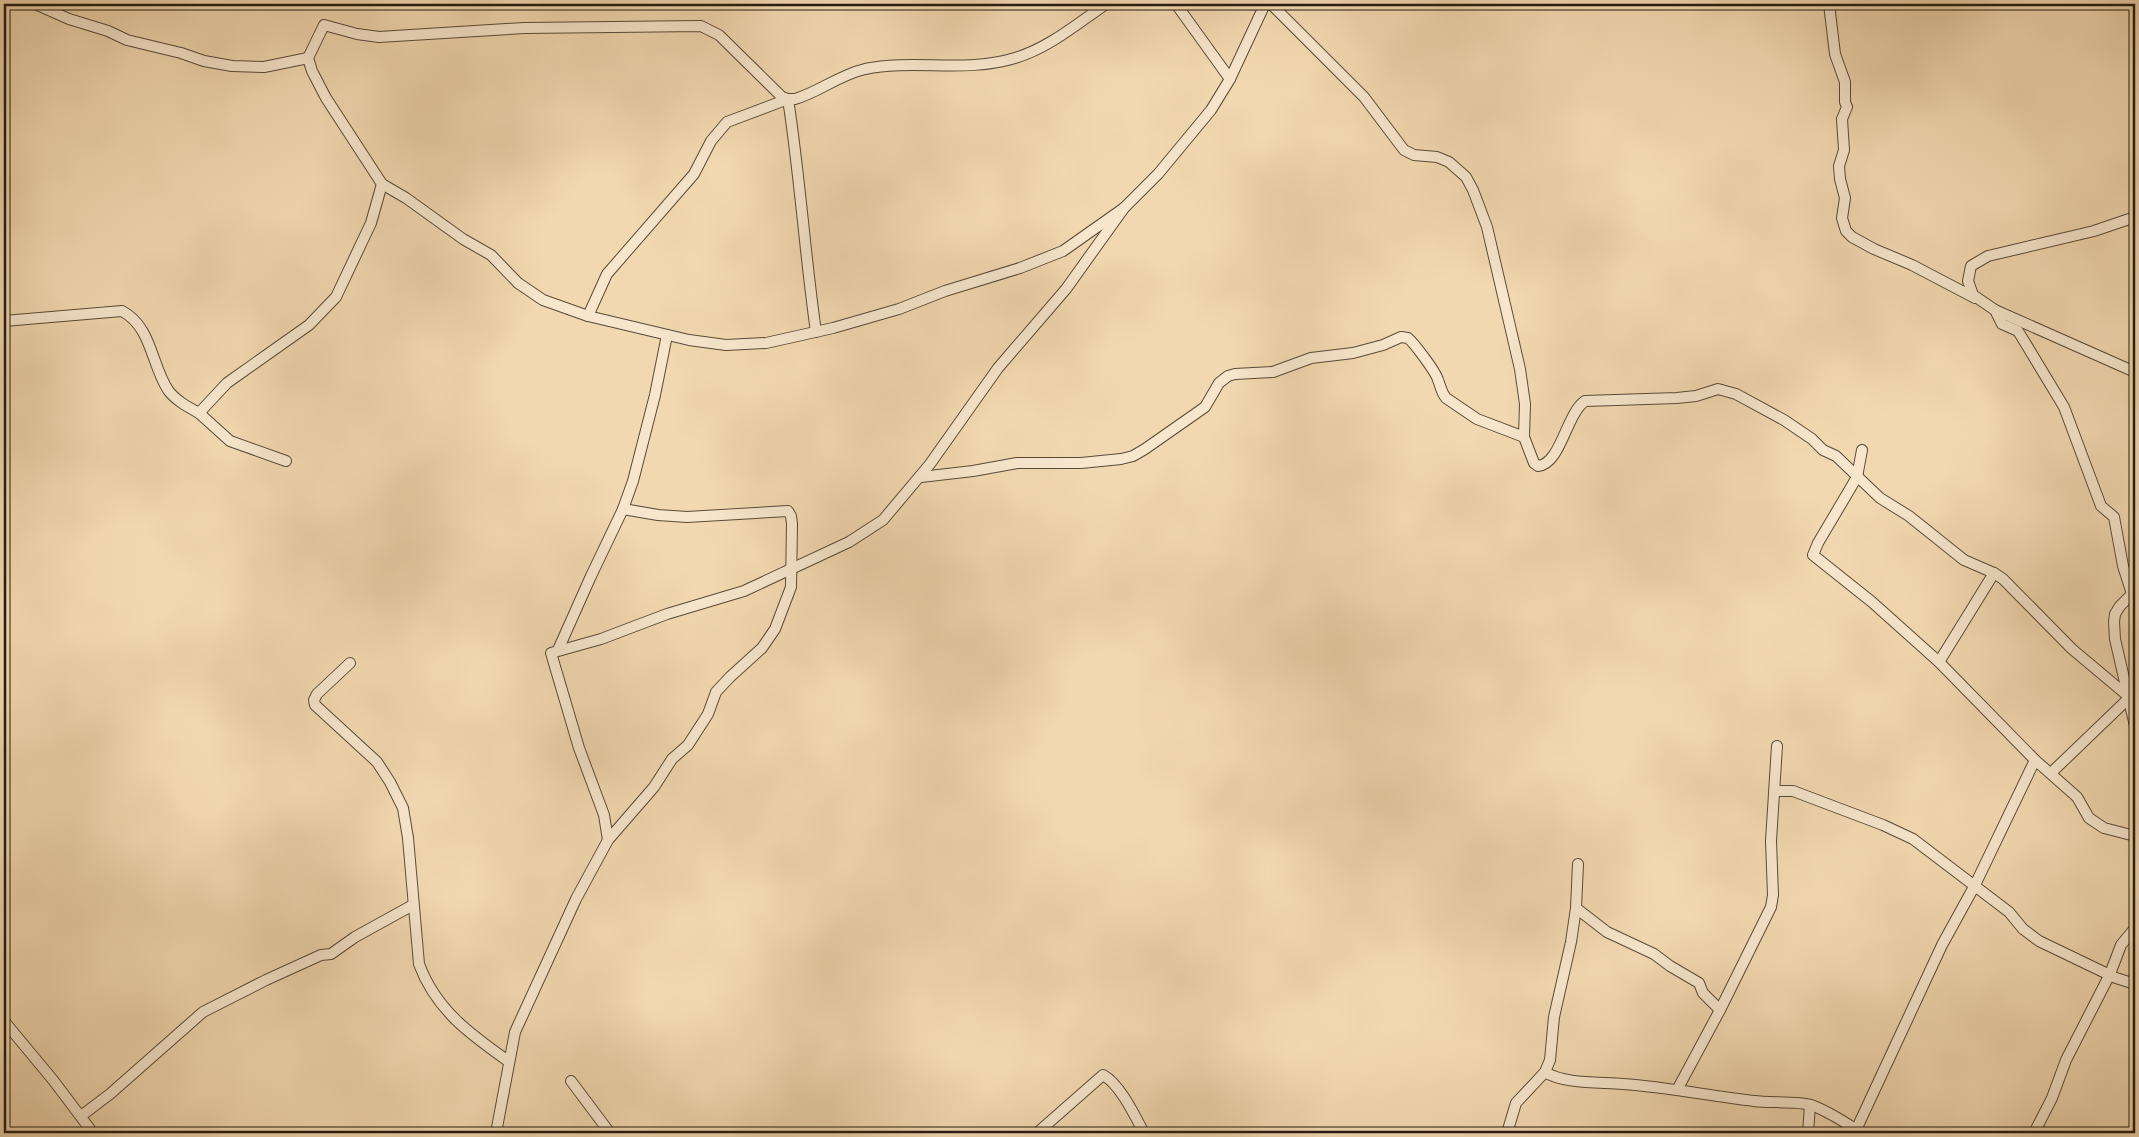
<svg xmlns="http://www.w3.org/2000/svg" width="2139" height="1137" viewBox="0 0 2139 1137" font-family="Alegreya,serif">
<rect width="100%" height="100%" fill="#f2d8b0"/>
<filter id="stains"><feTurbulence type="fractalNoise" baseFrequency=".004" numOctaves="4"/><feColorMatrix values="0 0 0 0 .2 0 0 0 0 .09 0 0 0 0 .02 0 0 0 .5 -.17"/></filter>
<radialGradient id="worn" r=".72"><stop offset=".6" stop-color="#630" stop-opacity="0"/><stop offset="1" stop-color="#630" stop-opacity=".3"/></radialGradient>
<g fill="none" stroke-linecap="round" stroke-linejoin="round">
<defs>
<g id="minor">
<polyline points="35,4 69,19 108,31 127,40 181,53 204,61 232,66 264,67 308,58 312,71 326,98 382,184 406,198 463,239 491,255 518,283 543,300 588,316 689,340 726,345 766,343 833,328 899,309 945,291 1020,268 1063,251 1124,208"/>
<polyline points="1176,4 1230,79"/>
<polyline points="1271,4 1364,97 1404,150 1414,155 1437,157 1449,162 1466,177 1473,190 1487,227 1520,369 1525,404 1524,437"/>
<polyline points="1829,4 1835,54 1845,82 1845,102 1847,107 1842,119 1844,150 1839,166 1840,179 1845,198 1842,218 1846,231 1852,237 1874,249 1912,265 1975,298"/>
<path d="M308,58L324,25L357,34L379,37L524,28L701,26L719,35L782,97L788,99H795C819,92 839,75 865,69C914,59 967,73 1015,58C1049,48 1078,23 1106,4"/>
<polyline points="2135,217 2094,231 1988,256 1971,266 1968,281 1973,295 1995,310 2002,324 2018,331 2064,407 2101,506 2114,517 2123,566 2132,594 2120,606 2115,614 2114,622 2115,639 2135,726"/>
<polyline points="1995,310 2135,372"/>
<path d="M588,316L607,274L694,174L711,141L727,122L788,99C800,177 805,255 816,332"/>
<path d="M4,321L122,311C152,327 151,364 168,390C175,400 188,407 199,413"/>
<polyline points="1862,450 1857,477 1818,543 1813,555 1872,602 1939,662 2035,760 2077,797 2089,818 2104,828 2135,836"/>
<polyline points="286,461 230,441 199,413 227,383 309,325 336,297 371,223 382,184"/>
<path d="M921,477L973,471L1017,463H1081L1121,459L1133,456L1145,449L1205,407L1219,383L1228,376L1235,374L1273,372L1311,358L1353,353L1383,345L1401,337L1408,338C1414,343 1436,372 1438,380C1441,387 1441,392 1446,398L1477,419L1524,437L1534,463L1538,466C1561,464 1566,414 1585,401L1677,398L1696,396L1718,389L1736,394L1784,420L1812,439L1823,450L1836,456L1880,498L1909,516L1964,560L1994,573L2003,579L2072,649L2128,696"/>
<polyline points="558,650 591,576 623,509 633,481 655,395 667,335"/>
<polyline points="1939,662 1994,573"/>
<path d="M350,663L317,694L314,700L315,705L377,762L390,782L403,808L408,838L419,964C436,1010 470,1034 508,1061"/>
<polyline points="2051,773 2129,698 2132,702"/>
<polyline points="1775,791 1793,791 1883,825 1913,839 2009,912 2023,929 2039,941 2116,978 2135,984"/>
<polyline points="608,840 604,815 579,748 551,653 601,639 667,614 744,591 849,542 883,520 930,464 998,368 1066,289 1124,208 1158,174 1211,110 1230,79 1265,4"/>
<polyline points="1576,908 1607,932 1654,954 1670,966 1699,983 1703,993 1720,1010"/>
<polyline points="4,1021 53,1080 93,1133"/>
<polyline points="1545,1072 1550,1060 1554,1017 1571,942 1576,908 1578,864"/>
<polyline points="571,1081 610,1133"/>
<polyline points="1677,1090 1720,1010 1771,907 1773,895 1771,841 1777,746"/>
<polyline points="81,1116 110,1094 203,1012 266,980 321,955 331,954 355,937 413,905"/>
<polyline points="1856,1130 1942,945 1975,885 2035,760"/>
<polyline points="496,1133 515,1032 576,899 608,840 654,787 672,759 688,745 708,714 716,692 730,677 762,648 775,629 791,587 792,524 791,516 788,511 687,517 658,515 623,509"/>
<path d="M1037,1133L1103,1075C1120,1084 1135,1116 1144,1133"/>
<path d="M1507,1133L1516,1103L1545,1072C1563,1084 1600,1082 1623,1084C1667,1087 1710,1096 1754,1101C1768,1103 1800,1101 1811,1105C1823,1109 1851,1125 1860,1133"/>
<polyline points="1808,1133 1810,1105"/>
<polyline points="2034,1133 2052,1098 2066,1060 2110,974 2121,945 2135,928"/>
</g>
</defs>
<use href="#minor" stroke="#584a39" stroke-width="12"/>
<use href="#minor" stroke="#f7e6cc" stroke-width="10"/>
</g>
<rect width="2139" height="1137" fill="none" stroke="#f2d8b0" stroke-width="20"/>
<rect x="5" y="5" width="2129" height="1127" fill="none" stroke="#241b11" stroke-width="2.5"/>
<rect x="10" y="10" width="2119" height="1117" fill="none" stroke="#241b11"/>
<rect width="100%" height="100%" filter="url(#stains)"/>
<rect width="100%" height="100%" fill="url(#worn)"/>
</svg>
